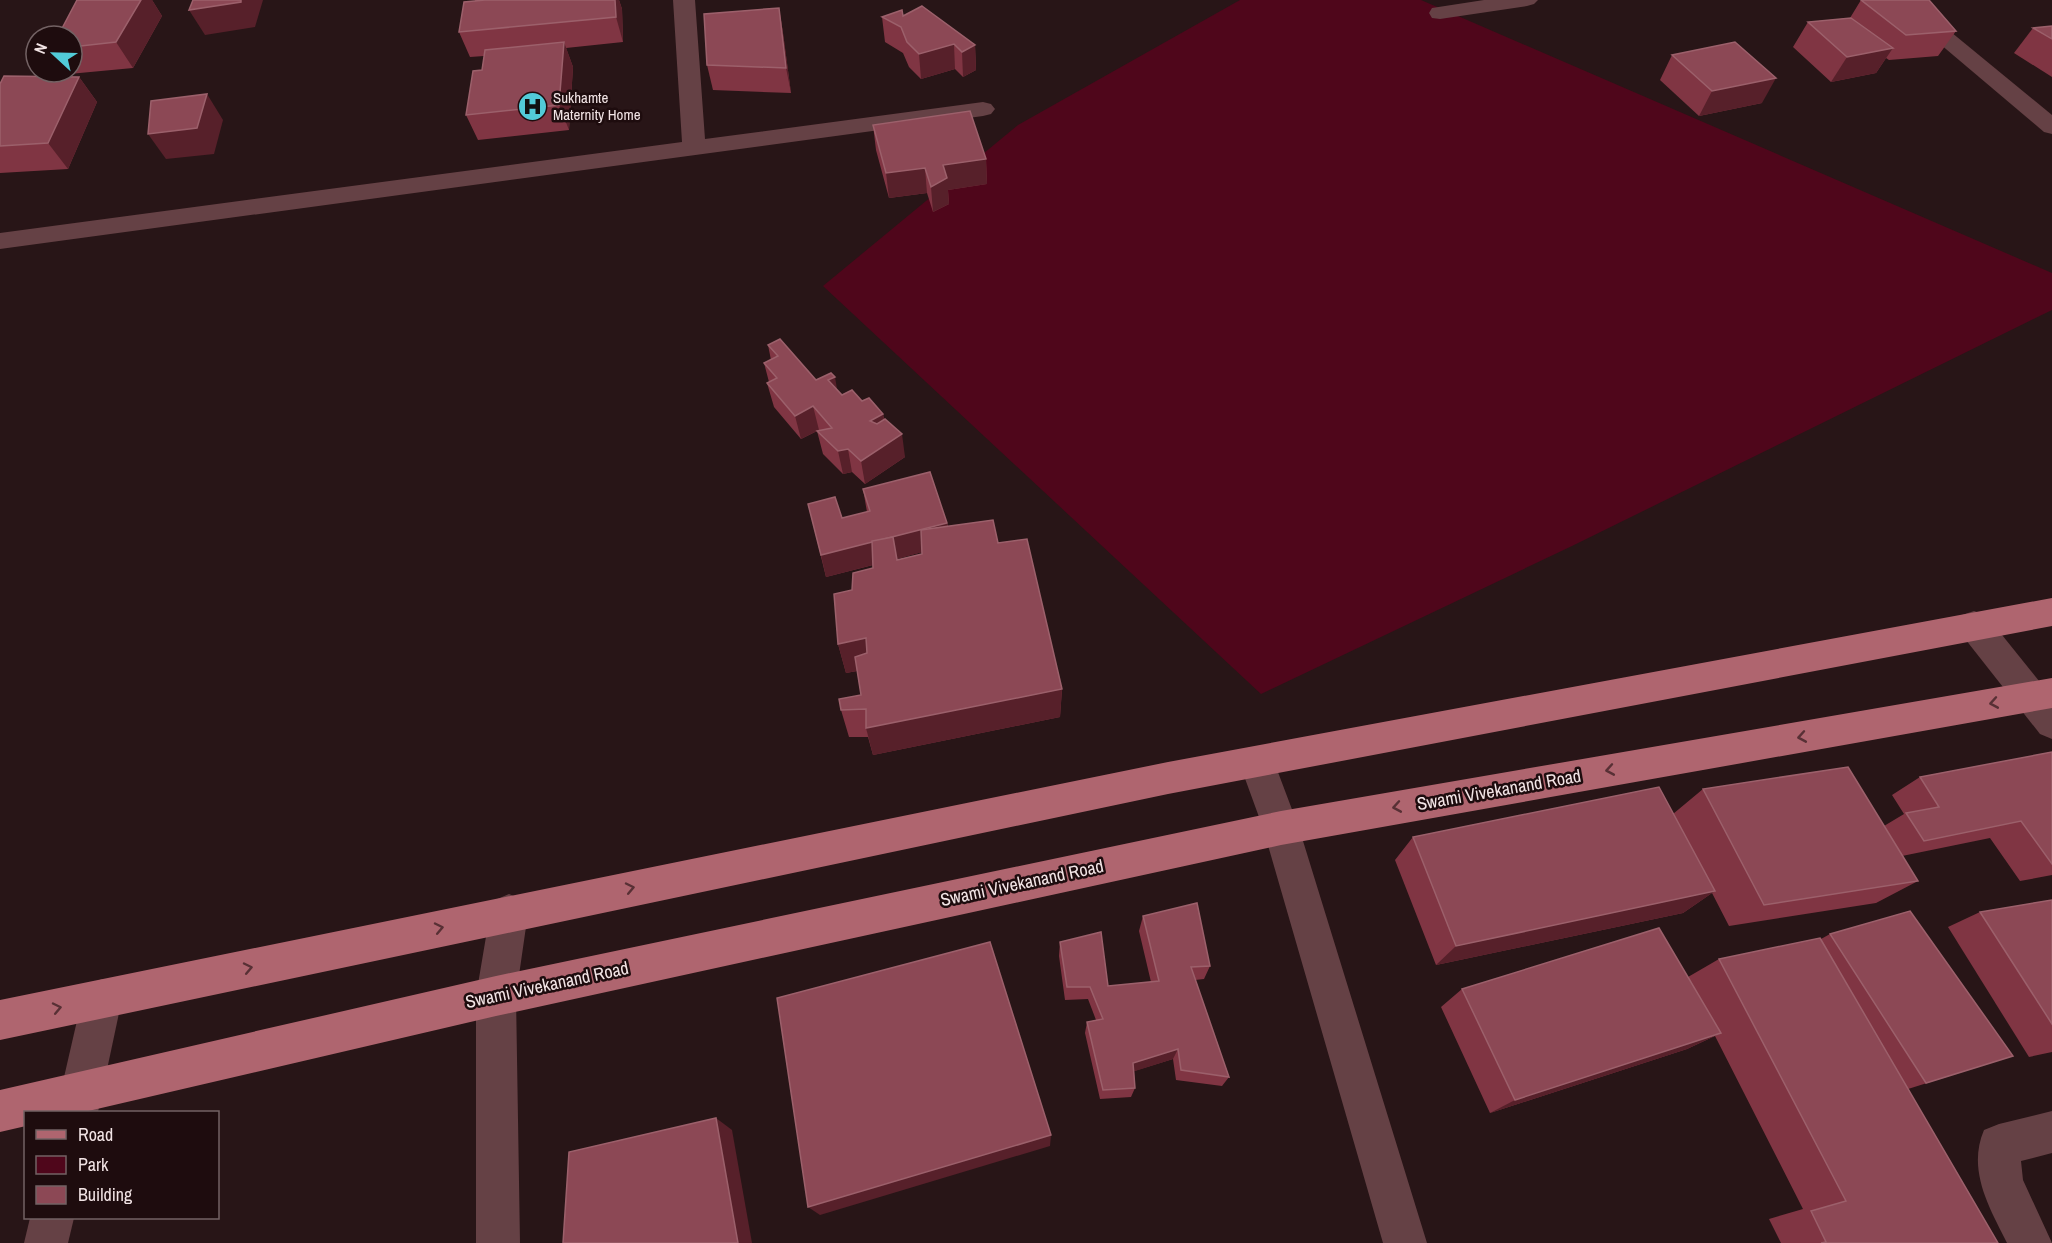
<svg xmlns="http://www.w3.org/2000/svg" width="2052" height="1243" viewBox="0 0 2052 1243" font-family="'Archivo Narrow',sans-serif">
<rect width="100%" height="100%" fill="#281517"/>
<polygon fill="#4f061b" points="1240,0 1421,0 2052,273 2052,310 1572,546 1261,694 823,286 1018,125"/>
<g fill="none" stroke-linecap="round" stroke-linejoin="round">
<g fill="#654145" fill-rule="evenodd">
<polygon points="673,0 695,0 705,139 983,102 991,104 995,109 991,114 983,116 0,249 0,233 682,142"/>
<polygon points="1484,0 1538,0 1534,4 1527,6 1440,19 1432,18 1429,13 1432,8"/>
<polygon points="1888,0 1912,0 2052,115 2052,134 2044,132"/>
<polygon points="1974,611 1986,615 2052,697 2052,739 2040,734 1962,635 1957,625 1962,615"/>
<polygon points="1257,746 1270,751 1299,828 1427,1243 1383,1243 1263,828 1239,762 1244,751"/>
<polygon points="509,894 523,900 528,913 516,996 520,1243 476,1243 476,996 490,913 495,900"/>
<polygon points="102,979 116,985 122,999 98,1112 56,1112 82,999 88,985"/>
<path d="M2052,1111V1153L2021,1161L2023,1180L2052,1243H2007C1989,1207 1967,1170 1984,1130L1999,1124Z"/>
<polygon points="30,1218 74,1218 68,1243 24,1243"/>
</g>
<g fill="#af656f" fill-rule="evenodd">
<polygon points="2052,598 2052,626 1168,794 0,1040 0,1000 1168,762"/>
<polygon points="2052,678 2052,708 1281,845 496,1016 84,1112 26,1112 26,1126 0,1132 0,1090 496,976 1281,811"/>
</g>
</g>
<g fill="#803543" fill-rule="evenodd">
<polygon points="77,0 152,0 162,16 133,68 69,74 68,72 72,72 72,36"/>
<polygon points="475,0 619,0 622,9 623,42 566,48 573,67 569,130 478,140 466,115 482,70 484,56 470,57 459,32 475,1"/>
<polygon points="1861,0 1956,31 1938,56 1889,60 1886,58 1876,73 1831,82 1793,47 1808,22 1850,18"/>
<polygon points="779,8 783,33 791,93 713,90 707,65"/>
<polygon points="903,16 975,45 976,70 963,77 955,69 921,79 909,67 903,53 885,42 882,17"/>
<polygon points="2052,26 2052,77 2014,53 2033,28"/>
<polygon points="1672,55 1762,103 1699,116 1660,80"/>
<polygon points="79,77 97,102 68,169 0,173 0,84"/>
<polygon points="873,125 986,159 987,184 948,190 949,204 933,212 927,193 889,198 876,150"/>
<polygon points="768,345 816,380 837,390 842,395 862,401 883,414 884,419 905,457 865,484 852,472 843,474 823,454 817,431 801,439 774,407 767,383 769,382 764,363 771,360"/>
<path d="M863,489L947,523L948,526L998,543L1062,689L1060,717L873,755L868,737H849L841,710L861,695L857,671L846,673L838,644L852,590L873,568V565L826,577L808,504L842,518L867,512ZM922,552V554L897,560L896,559Z"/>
<polygon points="2052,752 2052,875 2020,881 1990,838 1902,856 1918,881 1876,903 1729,926 1712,893 1683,913 1436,965 1395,860 1413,837 1673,814 1703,789 1884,826 1904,814 1892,795 1920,777"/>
<polygon points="2052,900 2052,1052 2029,1057 1948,927 1980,912"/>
<polygon points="1143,916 1210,966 1204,979 1195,980 1229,1077 1222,1086 1176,1080 1173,1059 1134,1071 1135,1088 1131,1097 1100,1099 1085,1033 1087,1022 1096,1020 1088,999 1065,1000 1059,956 1060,942 1108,986 1151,982 1139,931"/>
<polygon points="1830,934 2013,1056 1908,1089 1998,1243 1781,1243 1769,1219 1803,1209 1715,1036 1687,1049 1490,1113 1441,1007 1462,989 1688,977 1719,959 1821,939"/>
</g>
<g fill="#57202a">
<polygon points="141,0 152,0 162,16 133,68 116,42"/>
<polygon points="241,0 263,0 255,27 205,35 189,10"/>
<polygon points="615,0 619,0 622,9 623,42 616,17"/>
<polygon points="779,8 783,33 791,93 786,68"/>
<polygon points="564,42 573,67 569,130 559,105"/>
<polygon points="954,44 955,69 921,79 919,54"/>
<polygon points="975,45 976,70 963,77 962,52"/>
<polygon points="1893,48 1876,73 1831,82 1847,57"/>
<polygon points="79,77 97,102 68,169 48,143"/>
<polygon points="1776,78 1762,103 1699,116 1712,91"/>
<polygon points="207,94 223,120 214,154 166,159 148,134"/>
<polygon points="986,159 987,184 948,190 949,204 933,212 931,187 943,165"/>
<polygon points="925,168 927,193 889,198 886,173"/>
<polygon points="835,377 839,401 828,380"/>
<polygon points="813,406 819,430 801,439 795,416"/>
<polygon points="883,414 887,438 870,421"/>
<polygon points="902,434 905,457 865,484 861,461"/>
<polygon points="848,449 852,472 843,474 838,451"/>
<polygon points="947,523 950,545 826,577 821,555"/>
<polygon points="866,638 873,668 846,673 838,644"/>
<polygon points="1062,689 1060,717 873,755 866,728"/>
<polygon points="1715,891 1683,913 1436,965 1456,946"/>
<polygon points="1721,1033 1687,1049 1490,1113 1515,1100"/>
<polygon points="1178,1049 1173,1059 1129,1073 1133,1063"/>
<polygon points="716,1118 732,1130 752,1243 738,1243"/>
<polygon points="1051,1135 1050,1146 820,1215 808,1207"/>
</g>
<g fill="#8c4855" stroke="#9c606b" stroke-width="1.5">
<polygon points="77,0 141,0 116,42 72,47 72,36 58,36"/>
<polygon points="193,0 241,0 241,2 189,10"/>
<polygon points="485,0 615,0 616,17 459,32 464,2"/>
<polygon points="1861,0 1929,0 1956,31 1906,35"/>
<polygon points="922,6 975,45 962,52 954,44 919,54 907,42 901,27 882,17 902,10 903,16"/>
<polygon points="779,8 786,68 707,65 704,14"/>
<polygon points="1851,18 1893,48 1847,57 1808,22"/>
<polygon points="2052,26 2052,39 2033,28"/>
<polygon points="564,42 559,105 466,115 473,71 482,70 485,50"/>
<polygon points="1735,42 1776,78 1712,91 1672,55"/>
<polygon points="4,76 79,77 48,143 0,146 0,84"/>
<polygon points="207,94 197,128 148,134 151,101"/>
<polygon points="970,111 986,159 943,165 947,178 931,187 925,168 886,173 873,125"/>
<polygon points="780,339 816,380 831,373 835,377 828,380 842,395 852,390 862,401 869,398 883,414 870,421 877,424 885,419 902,434 861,461 848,449 838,451 817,431 832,428 813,406 795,416 767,383 777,378 764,363 778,356 768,345"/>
<polygon points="930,472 947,523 821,555 808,504 835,497 842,518 870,511 863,489"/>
<polygon points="993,520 998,543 1027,539 1062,689 866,728 866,709 841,710 839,699 861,695 855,657 867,653 866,638 838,644 834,594 852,590 853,573 873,568 872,541 893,537 897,560 922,554 921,530"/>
<polygon points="2052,752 2052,864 2021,821 1924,841 1906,813 1939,807 1920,777"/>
<polygon points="1848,767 1918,881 1764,905 1703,789"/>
<polygon points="1659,787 1715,891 1456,946 1413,837"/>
<polygon points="2052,900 2052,1024 1980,912"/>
<polygon points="1197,903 1210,966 1191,967 1229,1077 1181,1070 1178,1049 1133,1063 1135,1088 1103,1090 1087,1022 1103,1019 1090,987 1067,987 1060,942 1101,932 1108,986 1159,981 1143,916"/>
<polygon points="1910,911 2013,1056 1926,1083 1830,934"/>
<polygon points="1659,928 1721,1033 1515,1100 1462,989"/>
<polygon points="1820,938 1998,1243 1821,1243 1826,1242 1811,1211 1846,1201 1719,959"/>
<polygon points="990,942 1051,1135 808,1207 777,998"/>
<polygon points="716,1118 738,1243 563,1243 569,1152"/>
</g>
<defs><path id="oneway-chevron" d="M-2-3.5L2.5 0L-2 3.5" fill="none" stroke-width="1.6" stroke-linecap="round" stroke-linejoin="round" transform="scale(1.5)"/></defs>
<g stroke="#583035">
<use href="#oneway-chevron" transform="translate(1994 703) rotate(170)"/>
<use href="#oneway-chevron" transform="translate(1802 737) rotate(170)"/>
<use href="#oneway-chevron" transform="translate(1610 770) rotate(170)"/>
<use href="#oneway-chevron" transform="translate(1397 807) rotate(170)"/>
<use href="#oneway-chevron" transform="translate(630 888) rotate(-12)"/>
<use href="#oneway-chevron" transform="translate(439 928) rotate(-12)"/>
<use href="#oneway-chevron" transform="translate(248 968) rotate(-12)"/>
<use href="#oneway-chevron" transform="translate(57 1008) rotate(-12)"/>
</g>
<defs>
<symbol id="hospital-disc" viewBox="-11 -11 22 22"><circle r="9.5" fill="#52cbd8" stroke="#1e0c0e"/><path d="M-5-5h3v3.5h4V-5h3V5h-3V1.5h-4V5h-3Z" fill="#111"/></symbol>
</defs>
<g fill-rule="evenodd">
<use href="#hospital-disc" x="516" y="90" width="33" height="33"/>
</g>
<g text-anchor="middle" stroke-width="5" stroke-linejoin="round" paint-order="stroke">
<g font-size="15" fill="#f2e4e5" stroke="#1e0c0e" text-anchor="start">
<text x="553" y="103">Sukhamte<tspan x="553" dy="17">Maternity Home</tspan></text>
</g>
<g font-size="18" fill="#f2e4e5" stroke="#1e0c0e">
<text transform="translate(1499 790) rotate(-10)" y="6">Swami Vivekanand Road</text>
<text transform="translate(1022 883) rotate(-12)" y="6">Swami Vivekanand Road</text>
<text transform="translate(547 985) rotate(-12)" y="6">Swami Vivekanand Road</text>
</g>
</g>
<rect x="24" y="1111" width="195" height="108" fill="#1e0c0e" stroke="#736264" stroke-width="1.5"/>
<rect x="36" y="1130" width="30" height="9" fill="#af656f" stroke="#736264" stroke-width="1.5"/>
<text x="78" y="1141" font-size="18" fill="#f2e4e5">Road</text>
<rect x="36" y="1156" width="30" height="18" fill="#4f061b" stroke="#736264" stroke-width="1.5"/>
<text x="78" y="1171" font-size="18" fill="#f2e4e5">Park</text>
<rect x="36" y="1186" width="30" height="18" fill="#8c4855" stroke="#736264" stroke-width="1.5"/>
<text x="78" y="1201" font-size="18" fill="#f2e4e5">Building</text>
<g transform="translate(54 54) rotate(292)"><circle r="28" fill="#1e0c0e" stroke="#736264" stroke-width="1.5"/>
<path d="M0-4.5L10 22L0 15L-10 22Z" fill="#52cbd8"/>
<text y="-9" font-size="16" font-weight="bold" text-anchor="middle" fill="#f2e4e5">N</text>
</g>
</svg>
